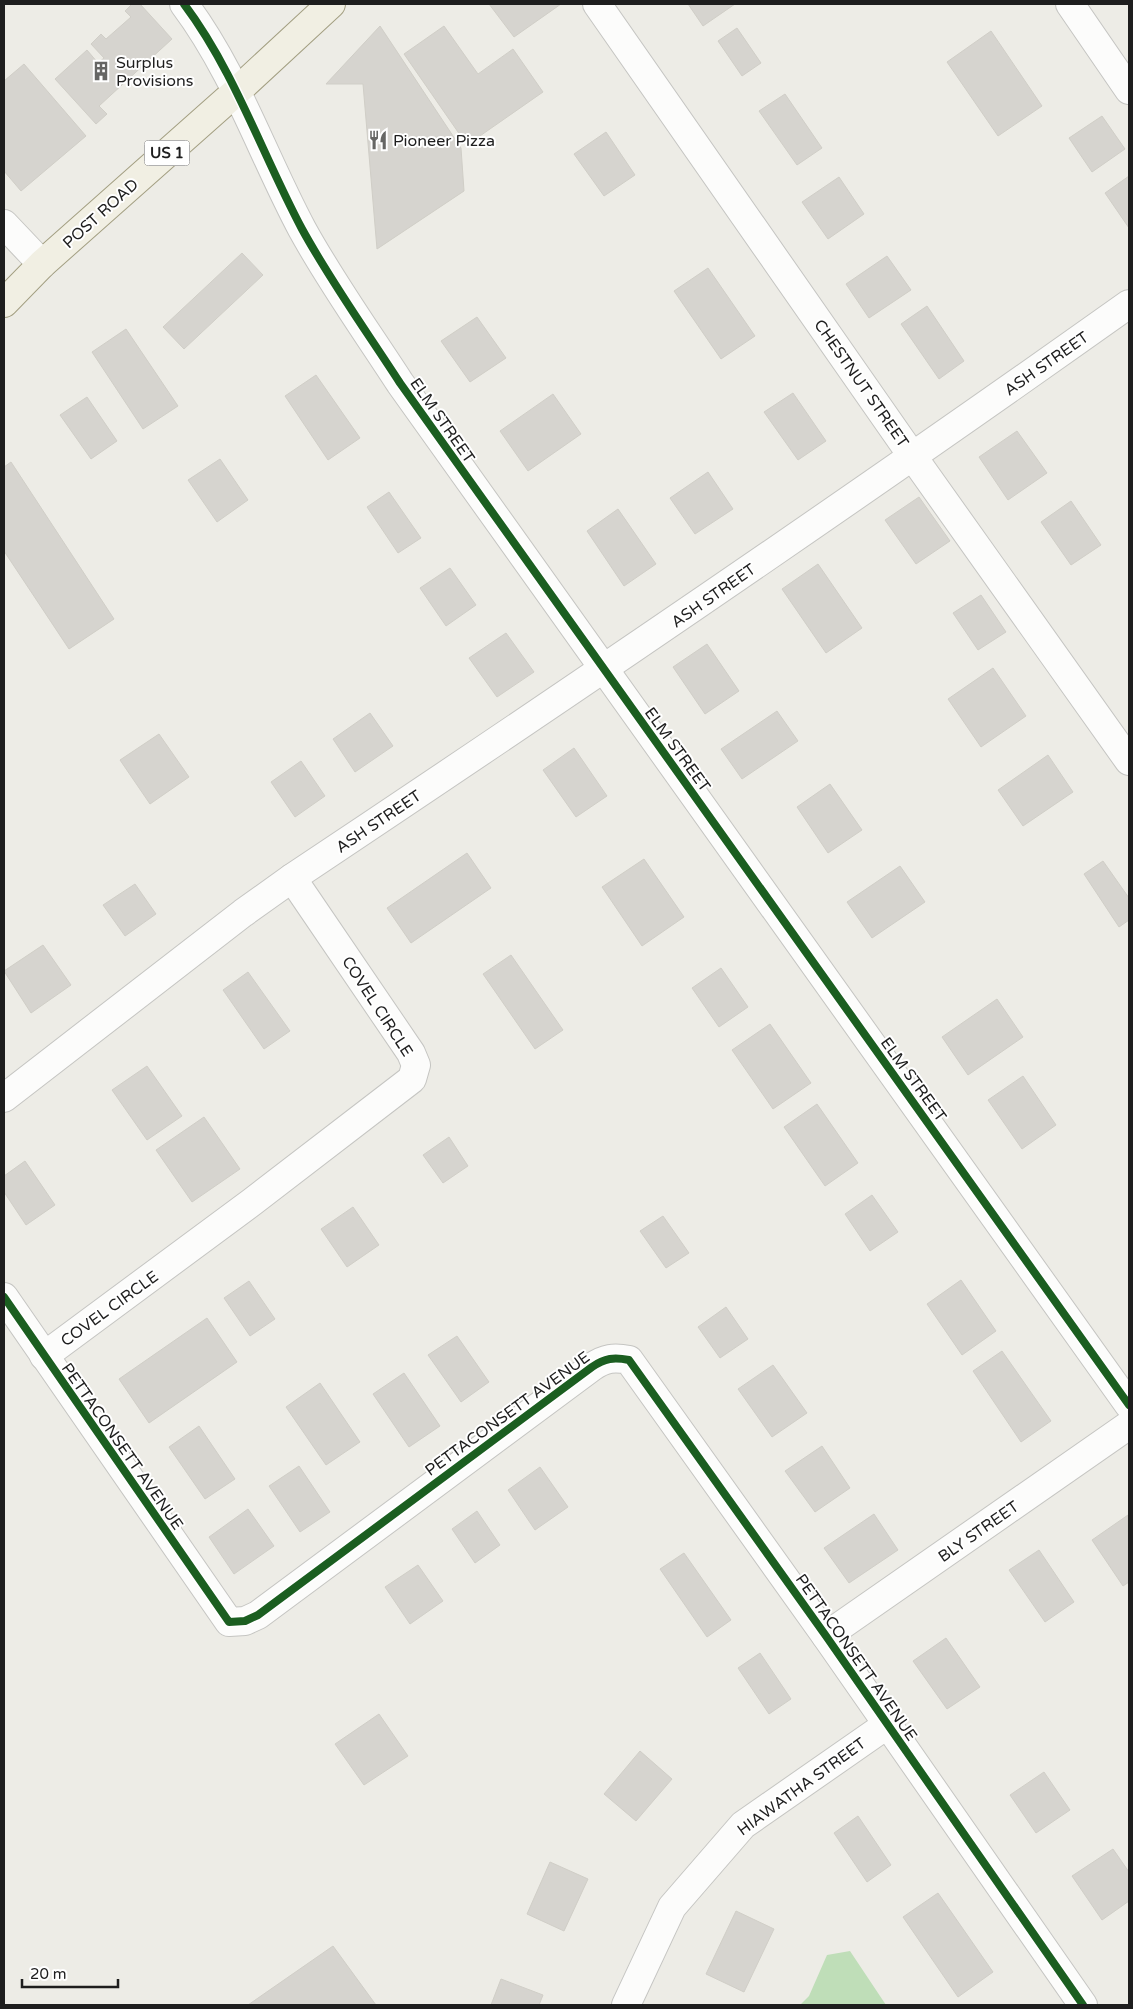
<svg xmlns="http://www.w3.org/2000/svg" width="1133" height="2009" viewBox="0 0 1133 2009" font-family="'Varela Round',sans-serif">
<rect width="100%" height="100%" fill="#edece6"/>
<polygon fill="#bfdeb8" points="850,1951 886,2005 800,2005 809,1996 827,1955"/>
<g fill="#d6d4cf" stroke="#d0cec7">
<polygon points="132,4 140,4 172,39 99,106 107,114 96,124 55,79 87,50 98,63 104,58 91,44 101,34 106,39 131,17 125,11"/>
<polygon points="489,4 561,4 514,37"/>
<polygon points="688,4 735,4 703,26"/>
<polygon points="380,26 461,148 464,191 377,249 363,84 326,84"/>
<polygon points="444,26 478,74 513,49 543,92 467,145 404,54"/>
<polygon points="737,28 761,63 742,76 718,41"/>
<polygon points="991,31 1042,106 998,136 947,62"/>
<polygon points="24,64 86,136 21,191 4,171 4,81"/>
<polygon points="785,94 822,148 797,165 759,111"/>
<polygon points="1102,116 1125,149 1092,172 1069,138"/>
<polygon points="606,132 635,175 604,196 574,154"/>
<polygon points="1129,176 1129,228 1105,193"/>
<polygon points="839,177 864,214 828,239 802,202"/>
<polygon points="242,253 263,275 184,349 163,327"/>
<polygon points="887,256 911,290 869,318 846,284"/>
<polygon points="708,268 755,336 721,359 674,291"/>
<polygon points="927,306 964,361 939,379 901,324"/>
<polygon points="477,317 506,358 470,382 441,341"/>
<polygon points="126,329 178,406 143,429 92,352"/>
<polygon points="316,375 360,438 328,460 285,396"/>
<polygon points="793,393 826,441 798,460 764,412"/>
<polygon points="553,394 581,434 528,471 500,431"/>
<polygon points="87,397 117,441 91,459 60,415"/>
<polygon points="1017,431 1047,473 1008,500 979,457"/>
<polygon points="220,459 248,500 217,522 188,480"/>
<polygon points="11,462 114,619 69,649 4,551 4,467"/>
<polygon points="708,472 733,509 695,534 670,498"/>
<polygon points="389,492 421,538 398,553 367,507"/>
<polygon points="919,497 950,541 916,564 885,520"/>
<polygon points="1071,501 1101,545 1071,565 1041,522"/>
<polygon points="618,509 656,564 624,586 587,531"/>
<polygon points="818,564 862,628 826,653 782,589"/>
<polygon points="450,568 476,605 446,626 420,588"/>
<polygon points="981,595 1006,632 978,650 953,613"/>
<polygon points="506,633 534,672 497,697 469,658"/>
<polygon points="707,644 739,691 705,714 673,667"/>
<polygon points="993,668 1026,716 981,747 948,699"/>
<polygon points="777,711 798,741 742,779 721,749"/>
<polygon points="370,713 393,746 355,772 333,739"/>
<polygon points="159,734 189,777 150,804 120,760"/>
<polygon points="574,748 607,796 576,817 543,770"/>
<polygon points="1048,755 1073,792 1023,826 998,790"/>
<polygon points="301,761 325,796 295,817 271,782"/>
<polygon points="830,784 862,830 828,853 797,807"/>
<polygon points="467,853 491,888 411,943 387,908"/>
<polygon points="644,859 684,917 642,946 602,887"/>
<polygon points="1103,861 1129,898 1129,920 1119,927 1084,874"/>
<polygon points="900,866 925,902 872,938 847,902"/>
<polygon points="135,884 156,914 125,936 103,905"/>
<polygon points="43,945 71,985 31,1013 4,971"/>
<polygon points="511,955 563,1030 535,1049 483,974"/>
<polygon points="721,968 748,1007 719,1027 692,988"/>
<polygon points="248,972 290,1031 264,1049 223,990"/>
<polygon points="997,999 1023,1037 968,1075 942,1037"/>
<polygon points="770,1024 811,1083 773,1109 732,1050"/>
<polygon points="147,1066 182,1116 147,1140 112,1090"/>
<polygon points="1023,1076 1056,1125 1022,1149 988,1100"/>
<polygon points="817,1104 858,1163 825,1186 784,1127"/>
<polygon points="204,1117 240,1169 192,1202 156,1150"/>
<polygon points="449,1137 468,1166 443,1183 423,1155"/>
<polygon points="25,1161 55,1205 26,1225 4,1192 4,1176"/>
<polygon points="872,1195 898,1232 870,1251 845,1214"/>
<polygon points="353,1207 379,1245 347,1267 321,1229"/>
<polygon points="663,1216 689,1253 666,1268 640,1231"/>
<polygon points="961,1280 996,1331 962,1355 927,1304"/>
<polygon points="249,1281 275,1319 250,1336 224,1298"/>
<polygon points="726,1307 748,1339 720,1358 698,1327"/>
<polygon points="207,1318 237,1362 149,1423 119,1379"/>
<polygon points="457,1336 489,1382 461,1402 428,1355"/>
<polygon points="1002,1351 1051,1421 1021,1442 973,1371"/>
<polygon points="773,1365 807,1413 772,1437 738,1389"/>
<polygon points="404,1373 440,1426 409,1447 373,1394"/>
<polygon points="320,1383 360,1442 326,1465 286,1407"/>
<polygon points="199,1426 235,1479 205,1499 169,1447"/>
<polygon points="822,1446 850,1488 815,1512 785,1471"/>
<polygon points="299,1466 330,1512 300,1532 269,1486"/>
<polygon points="540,1467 568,1507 535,1530 508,1490"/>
<polygon points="248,1509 274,1546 234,1574 209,1537"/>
<polygon points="477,1511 500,1545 475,1563 452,1529"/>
<polygon points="874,1514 898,1550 849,1583 824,1548"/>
<polygon points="1128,1515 1129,1582 1123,1586 1092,1540"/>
<polygon points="1039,1550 1074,1602 1045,1622 1009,1570"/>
<polygon points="684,1553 731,1620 707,1637 660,1569"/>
<polygon points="418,1565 443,1601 410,1624 385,1587"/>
<polygon points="946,1638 980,1687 947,1709 913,1661"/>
<polygon points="760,1653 791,1699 769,1714 738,1668"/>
<polygon points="379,1714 408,1756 364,1785 335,1744"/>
<polygon points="640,1751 672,1779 636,1821 604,1794"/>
<polygon points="1044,1772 1070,1810 1036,1833 1010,1795"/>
<polygon points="858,1816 891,1865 867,1882 834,1833"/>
<polygon points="1113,1849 1129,1872 1129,1901 1102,1920 1072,1876"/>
<polygon points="550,1862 588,1879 564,1931 527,1914"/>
<polygon points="938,1893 993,1972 958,1997 903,1917"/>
<polygon points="736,1911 774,1929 744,1992 706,1974"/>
<polygon points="333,1946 376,2005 248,2005"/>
<polygon points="501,1979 543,1995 539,2005 491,2005"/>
</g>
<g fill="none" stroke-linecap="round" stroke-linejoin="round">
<defs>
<g id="street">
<path d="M184,4C235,72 262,154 302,229C331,282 367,332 400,383L1129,1405"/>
<polyline points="597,4 913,457 1129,761"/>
<polyline points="1070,4 1129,90"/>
<polyline points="4,224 42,264"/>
<path d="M4,1098L243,913L292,878C574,690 853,500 1129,304"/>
<path d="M4,1297L229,1622L245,1621L258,1615L592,1367C605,1358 614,1357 629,1360L826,1636L1083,2005"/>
<polyline points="44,1356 252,1202 412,1079 416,1065 411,1053 292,878"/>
<polyline points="826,1636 1129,1425"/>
<polyline points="626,2005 672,1907 743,1825 888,1724"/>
</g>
<polyline id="primary" points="4,303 42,264 237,91 331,4"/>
</defs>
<use href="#street" stroke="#c5c5c2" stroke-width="30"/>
<use href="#primary" stroke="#a39f82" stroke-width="30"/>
<use href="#street" stroke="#fcfcfb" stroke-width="28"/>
<use href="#primary" stroke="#f1efe3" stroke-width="28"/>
<defs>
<g id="cycleway">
<path d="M184,4C235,72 262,154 302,229C331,282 367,332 400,383L1129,1405"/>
<path d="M4,1297L229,1622L245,1621L258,1615L592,1367C605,1358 614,1357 629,1360L826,1636L1083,2005"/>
</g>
</defs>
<use href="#cycleway" stroke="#fff" stroke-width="11"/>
<use href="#cycleway" stroke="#1b5e20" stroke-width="8"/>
</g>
<defs>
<symbol id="building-bare" viewBox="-9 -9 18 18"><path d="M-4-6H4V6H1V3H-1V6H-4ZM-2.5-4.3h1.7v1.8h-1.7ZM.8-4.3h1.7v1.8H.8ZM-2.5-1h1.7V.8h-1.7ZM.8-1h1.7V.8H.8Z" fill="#666664" stroke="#fff" stroke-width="2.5" paint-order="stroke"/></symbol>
<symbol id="restaurant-bare" viewBox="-9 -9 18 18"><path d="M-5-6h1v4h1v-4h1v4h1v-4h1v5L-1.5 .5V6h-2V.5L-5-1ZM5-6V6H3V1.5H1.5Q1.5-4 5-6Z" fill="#666664" stroke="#fff" stroke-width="2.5" paint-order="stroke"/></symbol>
</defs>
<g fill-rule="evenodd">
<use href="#building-bare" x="87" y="57" width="28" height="28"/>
<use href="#restaurant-bare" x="364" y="126" width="28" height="28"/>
</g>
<g text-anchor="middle" stroke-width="4" stroke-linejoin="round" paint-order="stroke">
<rect fill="#fff" stroke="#626262" stroke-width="1" x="144.5" y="140.5" width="45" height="25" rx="4"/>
<g font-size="15" font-weight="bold" fill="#1e1e1e">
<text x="167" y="158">US 1</text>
</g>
<g font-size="16" fill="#1e1e1e" stroke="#fff" text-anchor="start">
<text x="116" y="68">Surplus<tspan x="116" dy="18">Provisions</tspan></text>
<text x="393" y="146">Pioneer Pizza</text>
</g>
<g font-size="16" fill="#1e1e1e" stroke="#fff">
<text transform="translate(100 213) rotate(-42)" y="6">POST ROAD</text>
<text transform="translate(1046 363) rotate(-35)" y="6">ASH STREET</text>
<text transform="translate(862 383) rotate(55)" y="6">CHESTNUT STREET</text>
<text transform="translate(443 420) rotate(55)" y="6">ELM STREET</text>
<text transform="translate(713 595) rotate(-35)" y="6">ASH STREET</text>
<text transform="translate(678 749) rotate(54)" y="6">ELM STREET</text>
<text transform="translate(378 821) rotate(-34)" y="6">ASH STREET</text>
<text transform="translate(378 1006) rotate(57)" y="6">COVEL CIRCLE</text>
<text transform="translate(914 1079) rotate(54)" y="6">ELM STREET</text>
<text transform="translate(109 1308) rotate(-36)" y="6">COVEL CIRCLE</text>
<text transform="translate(507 1413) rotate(-36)" y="6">PETTACONSETT AVENUE</text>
<text transform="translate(123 1446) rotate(55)" y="6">PETTACONSETT AVENUE</text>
<text transform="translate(978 1531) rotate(-35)" y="6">BLY STREET</text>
<text transform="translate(857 1657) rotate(55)" y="6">PETTACONSETT AVENUE</text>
<text transform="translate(801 1786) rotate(-36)" y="6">HIAWATHA STREET</text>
</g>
</g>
<rect width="1133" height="2009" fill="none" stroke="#1e1e1e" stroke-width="10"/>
<path d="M22 1979v8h96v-8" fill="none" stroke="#1e1e1e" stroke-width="2.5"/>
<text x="30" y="1979" font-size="15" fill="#1e1e1e" stroke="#ffffff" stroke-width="4" paint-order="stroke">20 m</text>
</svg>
